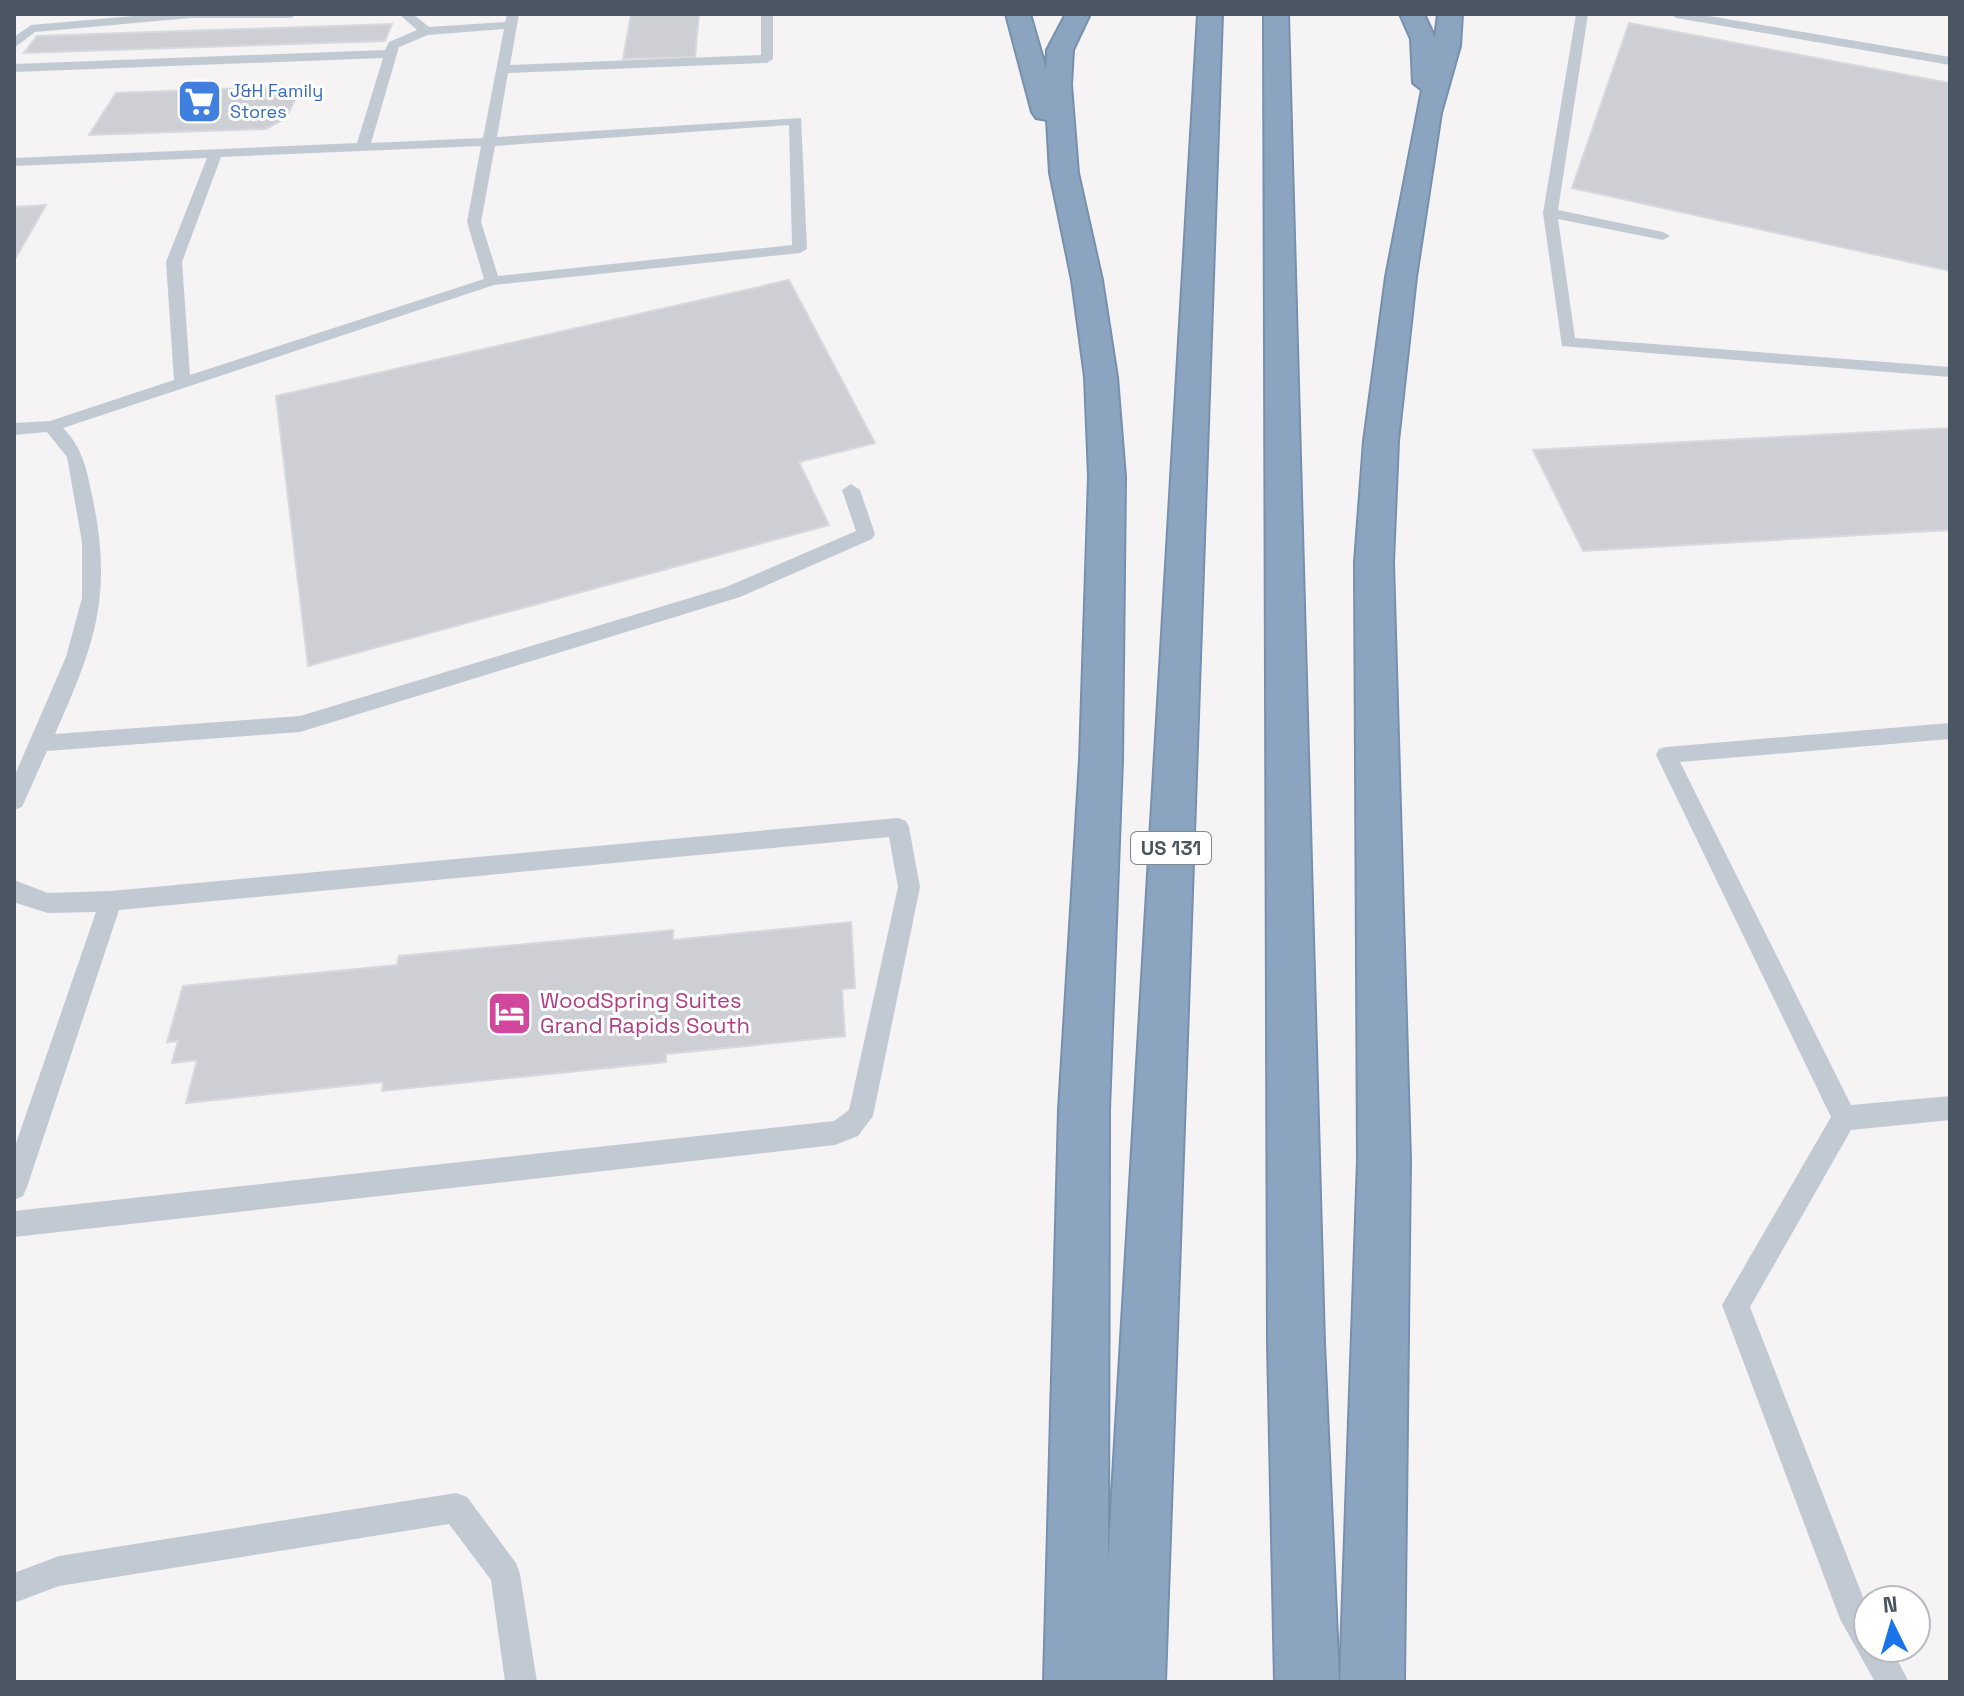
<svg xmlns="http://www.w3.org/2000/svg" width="1964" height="1696" viewBox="0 0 1964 1696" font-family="'Space Grotesk',sans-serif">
<rect width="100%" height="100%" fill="#f5f3f3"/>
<g fill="#cdcfd5" stroke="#d7d9de" stroke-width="2">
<polygon points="631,14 699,14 695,57 623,59"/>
<polygon points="1629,23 1950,83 1950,271 1572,188"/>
<polygon points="392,24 385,41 24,53 37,36"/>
<polygon points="302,86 286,118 266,129 89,135 116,93"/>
<polygon points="46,205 14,261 14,207"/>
<polygon points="789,280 875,443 799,462 829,525 308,666 276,396"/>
<polygon points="1950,428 1950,530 1583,551 1533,450"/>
<polygon points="851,922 855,988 842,989 845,1036 666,1054 666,1062 382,1091 383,1082 186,1103 197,1060 172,1063 178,1041 167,1042 183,986 397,965 399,956 673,930 673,940"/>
</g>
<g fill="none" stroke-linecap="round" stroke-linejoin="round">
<defs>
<g id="highway">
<polygon points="1006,14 1030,14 1046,69 1047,50 1066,14 1090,14 1073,50 1071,85 1078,173 1102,280 1117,377 1125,477 1122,760 1109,1110 1108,1563 1198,14 1222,14 1165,1682 1044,1682 1059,1110 1080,760 1089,477 1085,377 1072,280 1050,173 1047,120 1036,118 1032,112"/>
<polygon points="1264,14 1288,14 1324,1343 1339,1682 1275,1682 1268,1343"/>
<polygon points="1400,14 1424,14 1435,38 1438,14 1462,14 1460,46 1441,113 1416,277 1398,441 1393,562 1410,1160 1404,1682 1340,1682 1358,1160 1355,562 1364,441 1386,277 1422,90 1413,83 1411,39"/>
</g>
</defs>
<use href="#highway" stroke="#7690ad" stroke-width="4"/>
<g fill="#c1cad2" fill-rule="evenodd">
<polygon points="156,14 297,14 291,18 190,18 35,32 14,48 14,37 31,25"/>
<path d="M399,14H413L429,27L505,22L507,14H519L510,65L761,55V14H773V59L767,63L508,73L497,137L801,118L807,249L800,253L494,285L63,428C84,449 87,472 93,500C113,597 94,646 55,734L300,716L726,587L856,531L842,490L851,484L860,490L875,534L872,539L740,597L300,732L47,751L22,807L14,810V777L66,657L82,598V542L67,457L47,432L14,435V423L50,421L174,380L166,262L207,158L14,166V158L357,143L383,58L14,72V64L385,50L389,42L417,30ZM504,29L483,138L371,143L399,47L428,35ZM789,125L792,245L498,276L481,222L495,146ZM481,146L467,222L484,279L190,375L182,262L221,157Z"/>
<polygon points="1576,14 1588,14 1558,210 1663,232 1670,236 1663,240 1558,219 1575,338 1950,367 1950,377 1562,346 1543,213"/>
<polygon points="1670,14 1697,14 1950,57 1950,65 1676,18"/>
<polygon points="1950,723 1950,739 1680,762 1851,1105 1950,1096 1950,1120 1851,1130 1750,1307 1868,1610 1868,1648 1891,1648 1909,1682 1875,1682 1840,1619 1722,1305 1831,1117 1656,755 1659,749 1666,747"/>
<polygon points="898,818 906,821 909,827 920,887 873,1116 858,1136 835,1145 14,1237 14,1211 834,1121 849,1110 898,887 889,837 119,910 27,1187 23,1196 14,1200 14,1149 96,912 48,913 16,903 14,880 48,893 111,891"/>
<polygon points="456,1493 467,1497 516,1563 520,1574 537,1682 505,1682 491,1580 449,1524 59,1586 14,1603 14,1573 59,1556"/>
</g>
<use href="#highway" fill="#8ba5c1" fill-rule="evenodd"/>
</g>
<defs>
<symbol id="supermarket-square" viewBox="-11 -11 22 22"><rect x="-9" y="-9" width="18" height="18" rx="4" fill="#3f7fe0" stroke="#fff"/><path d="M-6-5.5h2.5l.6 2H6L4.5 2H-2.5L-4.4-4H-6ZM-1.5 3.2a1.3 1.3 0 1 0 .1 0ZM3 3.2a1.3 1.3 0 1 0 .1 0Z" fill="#fff"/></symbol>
<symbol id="hotel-square" viewBox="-11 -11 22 22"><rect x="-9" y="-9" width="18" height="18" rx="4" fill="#d1479c" stroke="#fff"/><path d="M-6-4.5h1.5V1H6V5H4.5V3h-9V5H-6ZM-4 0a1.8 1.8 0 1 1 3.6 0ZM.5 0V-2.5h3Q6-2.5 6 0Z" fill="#fff"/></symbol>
</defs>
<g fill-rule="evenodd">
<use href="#supermarket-square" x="174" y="76" width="51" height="51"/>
<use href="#hotel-square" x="484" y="988" width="51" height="51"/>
</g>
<g text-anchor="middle" stroke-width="6" stroke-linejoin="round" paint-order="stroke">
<g font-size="18" fill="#366cbe" stroke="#fff" text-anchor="start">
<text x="230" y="97">J&amp;H Family<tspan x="230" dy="21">Stores</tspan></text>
</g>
<rect fill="#fff" stroke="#808990" stroke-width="2" x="1131" y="832" width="80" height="32" rx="6"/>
<g font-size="20" font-weight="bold" fill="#4a5661">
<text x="1171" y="855">US 131</text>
</g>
<g font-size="22" fill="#b23c85" stroke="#fff" text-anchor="start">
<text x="540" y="1008">WoodSpring Suites<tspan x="540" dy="25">Grand Rapids South</tspan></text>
</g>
</g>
<rect width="1964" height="1696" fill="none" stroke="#4a5661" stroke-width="32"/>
<g transform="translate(1892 1624) rotate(355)"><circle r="38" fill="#ffffff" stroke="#b7bbc0" stroke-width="2"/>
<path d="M0-6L14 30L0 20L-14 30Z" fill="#1a73e8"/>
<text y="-12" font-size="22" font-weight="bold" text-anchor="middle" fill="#4a5661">N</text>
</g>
</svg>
